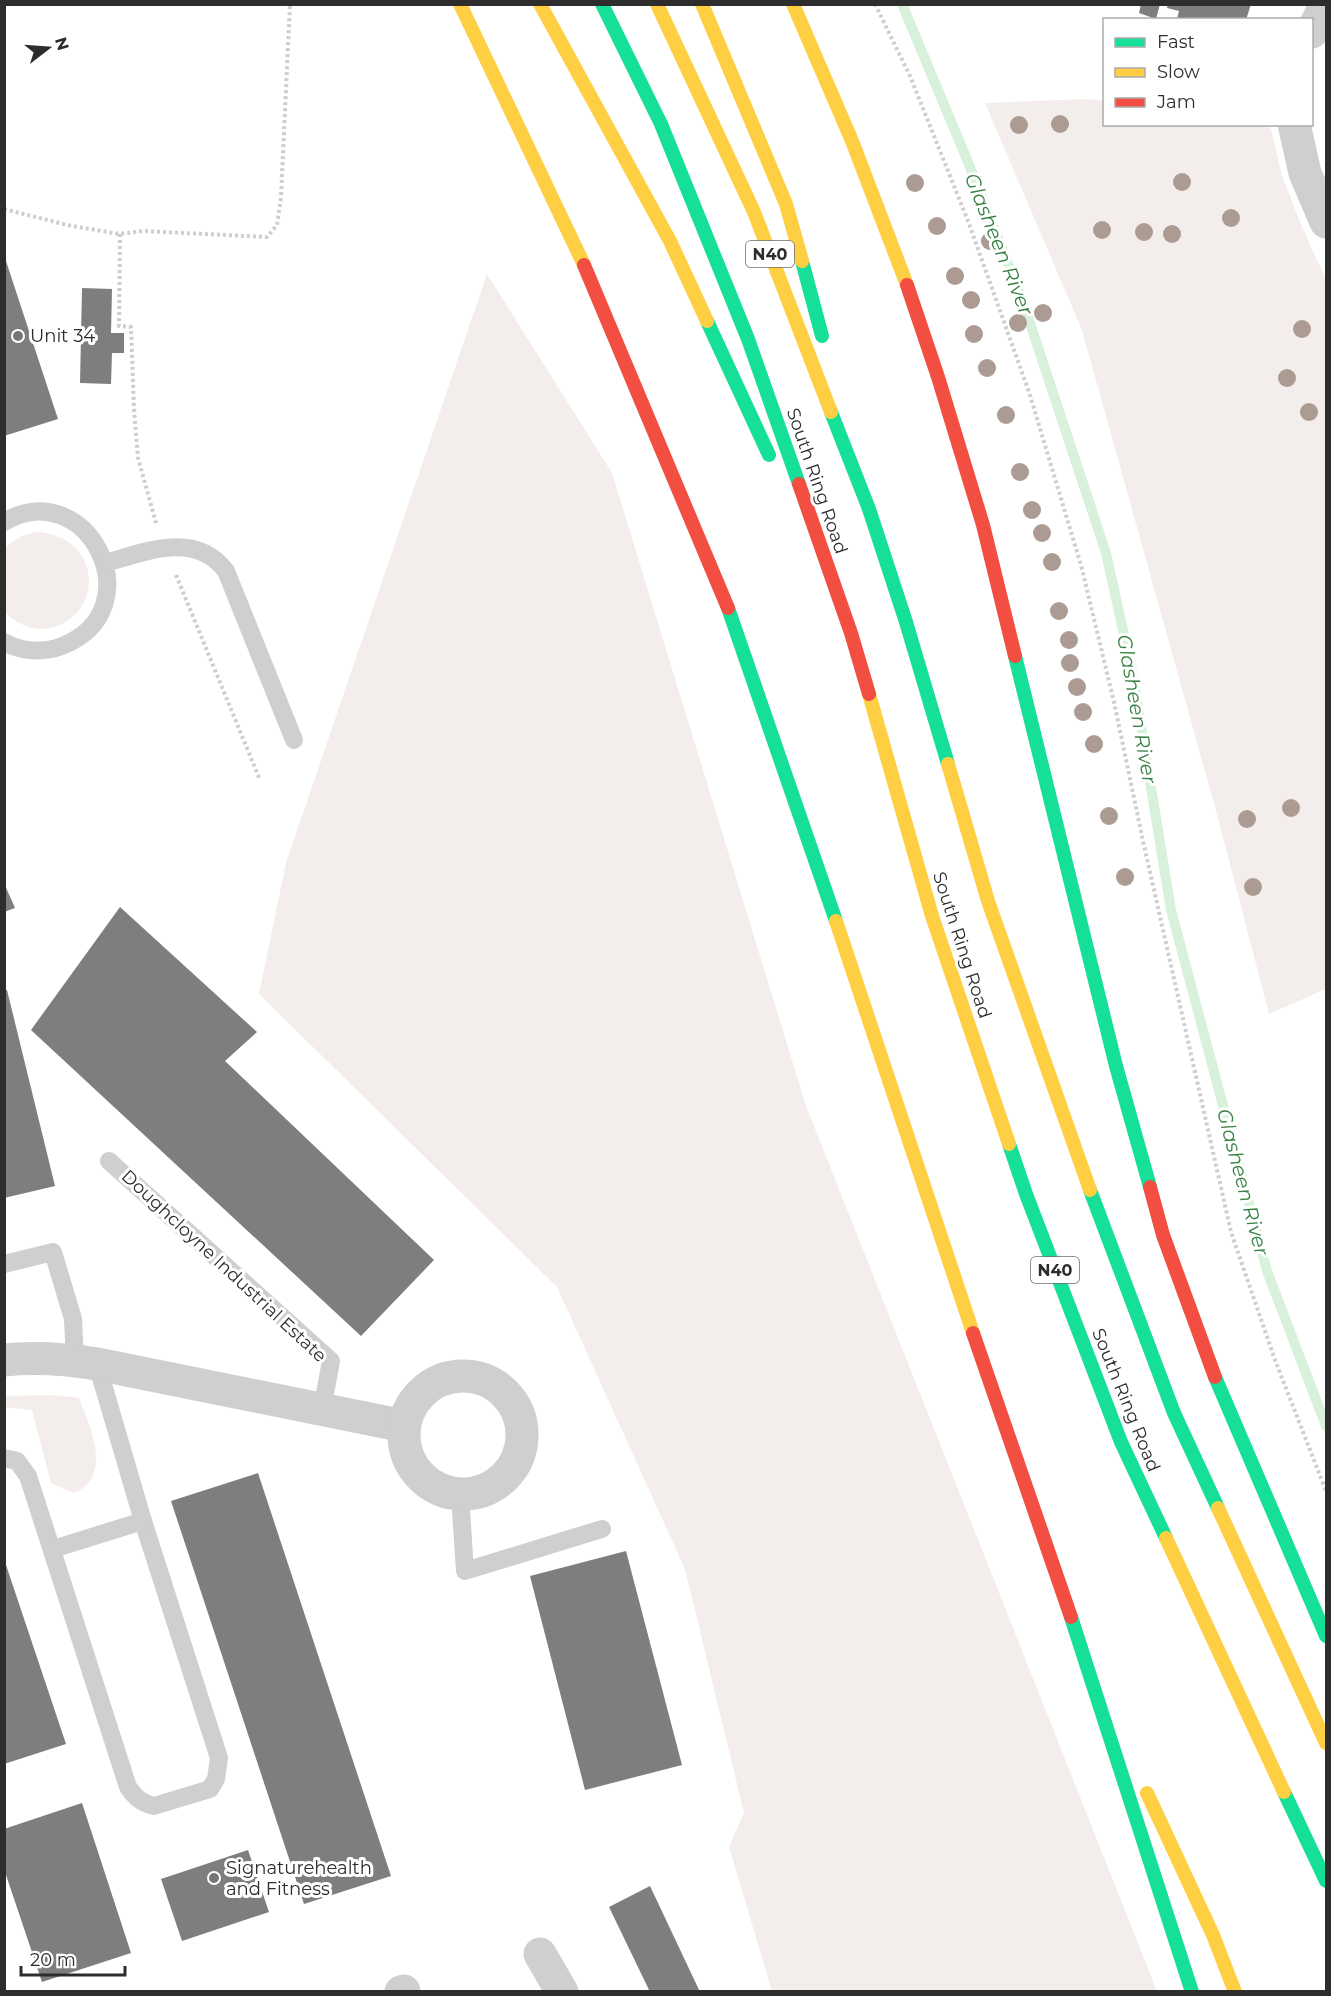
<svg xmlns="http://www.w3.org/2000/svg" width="1331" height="1996" viewBox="0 0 1331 1996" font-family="Montserrat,sans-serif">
<rect width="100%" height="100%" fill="#fff"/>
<g fill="#f3edeb">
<polygon points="1087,99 1104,101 1104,124 1270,125 1282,176 1302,227 1326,280 1326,989 1269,1014 1218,818 1082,330 985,103"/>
<polygon points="487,274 612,473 806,1106 1157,1991 772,1991 729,1847 744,1813 685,1569 557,1287 259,994 286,863"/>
<path d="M36,532C108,536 103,625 42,629C28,629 14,622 5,612V549C13,539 24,535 36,532Z"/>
<path d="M54,1395L79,1398C90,1427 114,1476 74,1493L51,1483L32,1410L5,1407V1396Z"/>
</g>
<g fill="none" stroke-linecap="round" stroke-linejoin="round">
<polyline stroke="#d7f1db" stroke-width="10" points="902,4 968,162 1023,302 1106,553 1132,671 1171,910 1267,1271 1326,1426"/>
</g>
<g fill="#7e7e7e">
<polygon points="1141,4 1160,4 1156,19 1139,13"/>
<polygon points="1168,4 1251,4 1246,20 1179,20 1177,19 1179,11 1167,8"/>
<polygon points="4,255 58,419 4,436"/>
<polygon points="82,288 112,289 111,333 124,333 124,353 112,353 111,384 80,383"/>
<polygon points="4,883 15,908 4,912"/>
<polygon points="120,907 257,1032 225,1061 434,1260 361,1336 31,1030"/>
<polygon points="7,990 55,1186 4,1198 4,991"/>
<polygon points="258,1473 391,1876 304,1904 171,1501"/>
<polygon points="626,1551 682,1765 585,1790 530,1576"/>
<polygon points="4,1559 66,1744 4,1764"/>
<polygon points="82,1803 131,1953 42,1982 4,1869 4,1829"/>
<polygon points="248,1850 269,1912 182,1941 161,1879"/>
<polygon points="650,1886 700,1992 650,1992 609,1907"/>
</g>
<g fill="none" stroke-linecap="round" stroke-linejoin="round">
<g stroke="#cecece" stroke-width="4" stroke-dasharray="3 3" stroke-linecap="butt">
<polyline points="875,4 910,76 968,221 1029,392 1081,565 1114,702 1143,841 1231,1232 1275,1360 1326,1491"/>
<polyline points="4,209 67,225 120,234 143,231 267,237 277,225 281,197 290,4"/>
<polyline points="120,234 119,326 131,327 134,409 138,458 156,523"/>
<polyline points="176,575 260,780"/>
</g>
<g stroke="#cfcfcf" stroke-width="18">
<path d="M4,522C87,473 156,609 62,646C44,653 21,652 4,642"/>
<path d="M105,563C146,552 195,530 226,571L294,740"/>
<polyline points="109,1161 331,1361 322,1410"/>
<polyline points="4,1264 53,1252 73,1319 75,1360"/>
<path d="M4,1458L17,1461L28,1476L128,1787C135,1797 141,1803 154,1806L210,1789L216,1779L219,1758L143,1521L97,1364"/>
<polyline points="460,1495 465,1571 602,1529"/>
<polyline points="53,1549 143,1521"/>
</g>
<g stroke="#cfcfcf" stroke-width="33">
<polyline points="1312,32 1326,4"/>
<polyline points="1294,124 1305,173 1326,222"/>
<path d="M4,1360C35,1357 67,1359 97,1364L404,1426"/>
<circle cx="463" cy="1435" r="59"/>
<polyline points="540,1954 562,1992"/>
<polyline points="401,1992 404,1991"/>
</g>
<g stroke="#16e098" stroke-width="14">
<polyline points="602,4 661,124 748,339 799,484"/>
<polyline points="802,261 822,336"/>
<polyline points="707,321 769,455"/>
<polyline points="831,412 869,509 906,622 948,764"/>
<polyline points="728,608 836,921"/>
<polyline points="1015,656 1116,1066 1150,1187"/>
<polyline points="1009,1144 1026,1194 1121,1442 1166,1538"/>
<polyline points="1090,1190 1174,1413 1218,1508"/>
<polyline points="1215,1377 1326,1636"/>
<polyline points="1071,1617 1192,1992"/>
<polyline points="1284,1792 1326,1881"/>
</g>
<g stroke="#ffcf43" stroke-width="14">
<polyline points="460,4 584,265"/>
<polyline points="540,4 670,241 707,321"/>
<polyline points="657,4 754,212 831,412"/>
<polyline points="702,4 786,204 802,261"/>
<polyline points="793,4 852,141 907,285"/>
<polyline points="869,694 932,916 1009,1144"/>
<polyline points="948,764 988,901 1090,1190"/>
<polyline points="836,921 973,1333"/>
<polyline points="1218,1508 1326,1743"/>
<polyline points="1166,1538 1284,1792"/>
<polyline points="1147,1793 1213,1935 1235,1992"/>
</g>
<g stroke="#f24e42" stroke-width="14">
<polyline points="584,265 728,608"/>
<polyline points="907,285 938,377 983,525 1015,656"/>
<polyline points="799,484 851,633 869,694"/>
<polyline points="1150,1187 1163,1235 1215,1377"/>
<polyline points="973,1333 1071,1617"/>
</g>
</g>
<g fill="#ac9b93">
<circle cx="1060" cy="124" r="9"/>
<circle cx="1019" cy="125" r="9"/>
<circle cx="1182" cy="182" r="9"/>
<circle cx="915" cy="183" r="9"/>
<circle cx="1231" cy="218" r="9"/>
<circle cx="937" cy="226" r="9"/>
<circle cx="1102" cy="230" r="9"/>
<circle cx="1144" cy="232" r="9"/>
<circle cx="1172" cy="234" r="9"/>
<circle cx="990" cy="241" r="9"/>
<circle cx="955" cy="276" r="9"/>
<circle cx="971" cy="300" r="9"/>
<circle cx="1043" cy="313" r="9"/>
<circle cx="1018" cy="323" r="9"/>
<circle cx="1302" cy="329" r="9"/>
<circle cx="974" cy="334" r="9"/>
<circle cx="987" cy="368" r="9"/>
<circle cx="1287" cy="378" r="9"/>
<circle cx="1309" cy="412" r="9"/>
<circle cx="1006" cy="415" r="9"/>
<circle cx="1020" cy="472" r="9"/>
<circle cx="1032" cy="510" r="9"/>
<circle cx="1042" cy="533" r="9"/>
<circle cx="1052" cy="562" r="9"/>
<circle cx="1059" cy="611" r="9"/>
<circle cx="1069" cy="640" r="9"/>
<circle cx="1070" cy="663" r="9"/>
<circle cx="1077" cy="687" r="9"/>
<circle cx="1083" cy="712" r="9"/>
<circle cx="1094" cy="744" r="9"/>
<circle cx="1291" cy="808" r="9"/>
<circle cx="1109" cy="816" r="9"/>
<circle cx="1247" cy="819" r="9"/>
<circle cx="1125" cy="877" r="9"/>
<circle cx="1253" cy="887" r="9"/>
</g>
<g fill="#767676" stroke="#fff" stroke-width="2">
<circle cx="18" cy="336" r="6"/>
<circle cx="214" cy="1878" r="6"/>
</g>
<g text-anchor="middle" stroke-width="6" stroke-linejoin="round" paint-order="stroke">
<g fill="#fff" stroke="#6c6c6c" stroke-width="1.5">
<rect x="746" y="241" width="48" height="26" rx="4.5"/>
<rect x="1031" y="1257" width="48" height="26" rx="4.5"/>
</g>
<g font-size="16" font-weight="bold" fill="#2d2d2d">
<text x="770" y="260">N40</text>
<text x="1055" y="1276">N40</text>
</g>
<g font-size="18" fill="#2d2d2d" stroke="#fff" text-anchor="start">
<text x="30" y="342">Unit 34</text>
<text x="226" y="1874">Signaturehealth<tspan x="226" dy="21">and Fitness</tspan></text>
</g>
<g font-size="18" fill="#2d2d2d" stroke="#fff">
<text transform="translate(817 481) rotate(71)" y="6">South Ring Road</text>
<text transform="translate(962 945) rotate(72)" y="6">South Ring Road</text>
<text transform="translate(224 1266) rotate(43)" y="6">Doughcloyne Industrial Estate</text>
<text transform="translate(1126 1400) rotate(68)" y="6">South Ring Road</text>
</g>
<g font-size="20" font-style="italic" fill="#378244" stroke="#fff">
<text transform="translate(999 244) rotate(68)" y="7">Glasheen River</text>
<text transform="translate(1137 709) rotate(80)" y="7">Glasheen River</text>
<text transform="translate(1243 1182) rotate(75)" y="7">Glasheen River</text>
</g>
</g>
<rect width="1331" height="1996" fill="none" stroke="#2d2d2d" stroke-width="12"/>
<rect x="1103" y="18" width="210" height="108" fill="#ffffff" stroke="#ababab" stroke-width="1.5"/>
<rect x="1115" y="38" width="30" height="9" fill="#16e098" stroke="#ababab" stroke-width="1.5"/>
<text x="1157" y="48" font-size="18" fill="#2d2d2d">Fast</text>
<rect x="1115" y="68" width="30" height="9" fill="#ffcf43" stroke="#ababab" stroke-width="1.5"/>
<text x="1157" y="78" font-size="18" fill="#2d2d2d">Slow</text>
<rect x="1115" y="98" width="30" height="9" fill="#f24e42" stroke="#ababab" stroke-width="1.5"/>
<text x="1157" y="108" font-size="18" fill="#2d2d2d">Jam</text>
<g transform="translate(48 48) rotate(73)" stroke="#ffffff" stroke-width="4.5" paint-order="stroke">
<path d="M0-4.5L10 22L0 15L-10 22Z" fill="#2d2d2d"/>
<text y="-9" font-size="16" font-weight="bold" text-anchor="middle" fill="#2d2d2d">N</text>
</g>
<path d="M21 1966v9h104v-9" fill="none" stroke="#2d2d2d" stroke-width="3"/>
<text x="30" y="1966" font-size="18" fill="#2d2d2d" stroke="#ffffff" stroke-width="4.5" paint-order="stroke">20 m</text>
</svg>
